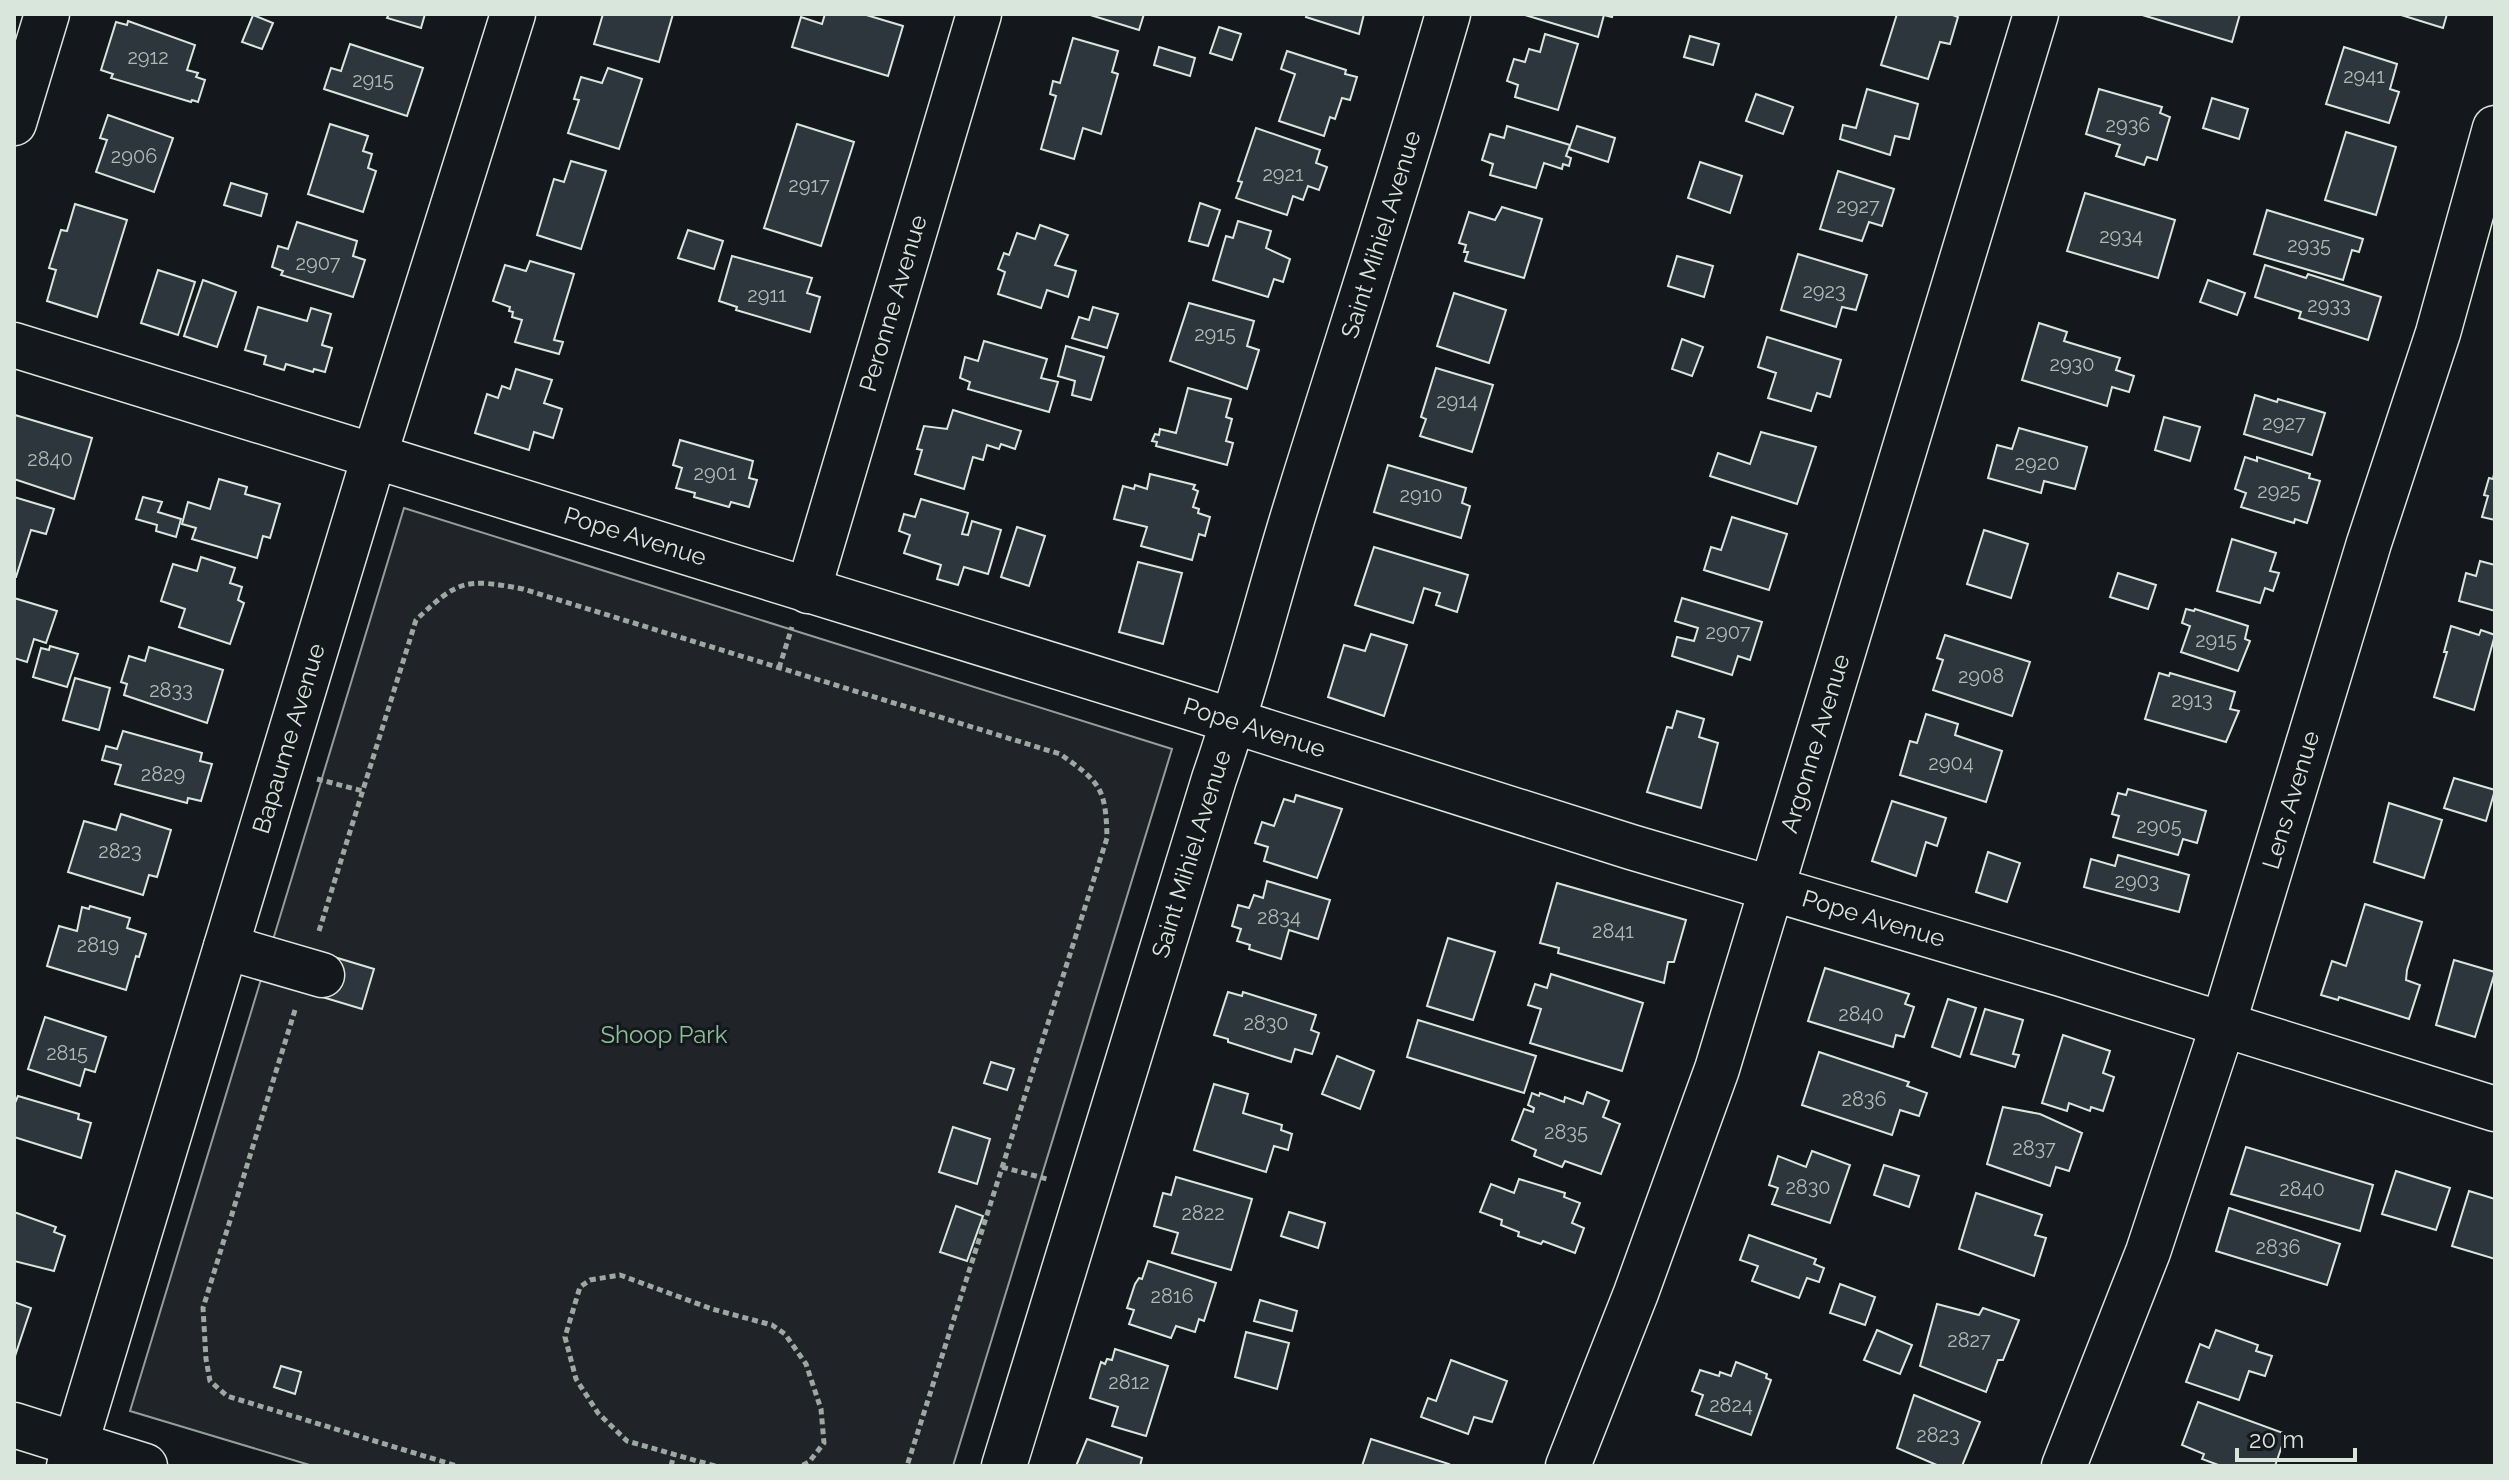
<svg xmlns="http://www.w3.org/2000/svg" width="2509" height="1480" viewBox="0 0 2509 1480" font-family="Raleway,sans-serif">
<rect width="100%" height="100%" fill="#14181c"/>
<polygon fill="#202428" stroke="#939e99" stroke-width="2" points="404,508 1172,749 953,1466 313,1466 130,1411"/>
<g fill="#2c363c" stroke="#d8e6dc" stroke-width="2">
<polygon points="389,14 425,14 421,28 387,18"/>
<polygon points="603,14 673,14 659,62 594,44"/>
<polygon points="825,14 863,14 903,26 888,76 792,47 801,17 822,24"/>
<polygon points="1087,14 1144,14 1139,30"/>
<polygon points="1307,14 1364,14 1359,34 1306,17"/>
<polygon points="1613,14 1612,17 1604,15 1598,37 1525,15"/>
<polygon points="1897,14 1950,14 1958,17 1950,44 1940,42 1928,79 1881,65"/>
<polygon points="2139,14 2240,14 2232,42"/>
<polygon points="2398,14 2447,14 2443,28"/>
<polygon points="253,15 273,23 262,49 242,42"/>
<polygon points="128,21 195,45 187,70 198,73 196,77 205,80 198,102 192,100 191,102 111,78 113,74 101,70 116,22 127,25"/>
<polygon points="1219,27 1241,34 1232,60 1210,53"/>
<polygon points="1545,34 1578,44 1558,110 1515,97 1518,85 1507,81 1514,59 1525,62 1529,49 1540,52"/>
<polygon points="1690,36 1719,44 1713,65 1684,57"/>
<polygon points="1073,38 1118,51 1112,72 1118,74 1101,134 1083,128 1074,159 1041,149 1056,96 1050,94 1053,81 1060,83"/>
<polygon points="350,44 423,68 407,116 324,89 331,68 341,71"/>
<polygon points="1159,47 1195,58 1190,76 1154,65"/>
<polygon points="2344,47 2397,64 2390,89 2399,92 2389,123 2326,104"/>
<polygon points="1287,51 1346,70 1345,74 1357,77 1350,100 1342,98 1335,119 1330,117 1324,136 1279,121 1295,74 1281,69"/>
<polygon points="608,68 642,79 619,149 568,133 579,100 574,99 581,77 602,83"/>
<polygon points="1867,89 1918,104 1909,139 1895,136 1890,155 1840,139 1843,125 1856,128"/>
<polygon points="2099,89 2162,107 2160,113 2170,117 2157,160 2147,157 2144,165 2116,156 2120,145 2086,134"/>
<polygon points="1756,94 1793,107 1783,134 1746,121"/>
<polygon points="2212,98 2248,109 2239,139 2203,128"/>
<polygon points="108,115 173,138 154,192 96,172 107,140 100,138"/>
<polygon points="330,124 368,136 363,151 372,154 368,168 376,171 363,212 308,194"/>
<polygon points="797,124 854,142 821,246 764,228"/>
<polygon points="1507,126 1570,145 1566,156 1571,158 1569,166 1563,164 1562,169 1544,163 1536,188 1490,175 1493,164 1482,160 1490,134 1504,138"/>
<polygon points="1577,126 1615,138 1608,162 1569,149"/>
<polygon points="1256,128 1320,150 1316,163 1327,167 1319,190 1308,186 1303,200 1293,196 1287,215 1236,198 1242,182 1238,181"/>
<polygon points="2346,132 2396,147 2376,215 2325,200"/>
<polygon points="571,161 606,171 581,249 537,235 554,179 564,182"/>
<polygon points="1700,162 1742,176 1730,213 1688,198"/>
<polygon points="1838,171 1894,189 1882,226 1869,222 1862,241 1820,229"/>
<polygon points="231,183 267,194 261,216 224,205"/>
<polygon points="2085,193 2175,220 2158,278 2067,251"/>
<polygon points="1200,203 1220,210 1208,246 1189,241"/>
<polygon points="75,204 127,220 97,317 47,301 56,270 49,268 61,230 67,231"/>
<polygon points="1502,207 1542,219 1524,278 1465,261 1468,252 1464,252 1466,245 1459,243 1469,212 1495,220"/>
<polygon points="2267,210 2363,239 2359,252 2352,250 2343,280 2254,254"/>
<polygon points="1238,221 1271,231 1266,248 1290,259 1283,282 1274,279 1268,297 1213,280 1226,236 1233,238"/>
<polygon points="297,222 357,241 353,256 365,260 353,297 281,275 283,271 272,267 278,246 288,249"/>
<polygon points="1040,225 1068,235 1055,265 1076,271 1068,297 1047,290 1041,308 998,294 1005,272 998,269 1004,253 1009,255 1017,233 1035,239"/>
<polygon points="688,230 723,241 714,269 678,258"/>
<polygon points="1798,254 1867,275 1856,310 1842,307 1836,327 1781,310"/>
<polygon points="732,256 812,278 807,293 820,297 810,332 736,310 737,307 719,301"/>
<polygon points="1677,256 1713,266 1704,297 1668,286"/>
<polygon points="530,261 574,274 554,340 563,342 559,354 515,342 522,320 512,317 513,312 509,311 510,307 493,301 505,265 526,271"/>
<polygon points="2265,265 2306,278 2308,274 2381,297 2368,340 2299,318 2301,312 2255,297"/>
<polygon points="158,270 195,282 178,335 141,323"/>
<polygon points="203,280 236,292 217,347 184,336"/>
<polygon points="2208,280 2245,293 2237,315 2200,302"/>
<polygon points="1454,293 1506,310 1489,363 1437,346"/>
<polygon points="1189,303 1254,321 1247,346 1259,350 1247,389 1170,361"/>
<polygon points="258,307 307,321 311,308 331,314 322,345 332,348 325,372 314,369 313,372 286,364 284,370 264,364 266,356 245,350"/>
<polygon points="1093,307 1118,314 1107,348 1072,338 1079,317 1089,320"/>
<polygon points="2039,323 2067,332 2064,341 2120,358 2116,370 2134,376 2129,392 2112,387 2107,406 2022,380"/>
<polygon points="1767,337 1841,360 1830,397 1817,393 1811,411 1768,398 1776,373 1758,367"/>
<polygon points="1682,339 1703,347 1692,376 1672,369"/>
<polygon points="984,341 1047,359 1041,378 1058,382 1049,412 968,389 970,382 960,378 965,357 978,361"/>
<polygon points="1066,346 1104,357 1091,400 1072,395 1075,381 1058,376"/>
<polygon points="1436,368 1493,385 1472,452 1420,436 1426,419 1421,417"/>
<polygon points="516,369 552,380 544,403 562,409 553,438 534,432 529,450 475,433 487,394 498,398 502,386 510,389"/>
<polygon points="1188,388 1231,399 1226,417 1232,419 1226,441 1233,443 1227,465 1156,446 1157,442 1152,441 1155,434 1159,435 1160,429 1176,433"/>
<polygon points="2255,395 2277,402 2278,399 2325,413 2312,455 2244,434"/>
<polygon points="953,410 1021,431 1015,449 1001,444 999,449 987,445 983,460 973,457 964,489 915,474 922,450 917,449 924,426 947,429"/>
<polygon points="15,415 92,438 74,499 14,479"/>
<polygon points="2164,417 2200,427 2190,461 2155,450"/>
<polygon points="2019,428 2087,447 2075,489 2044,481 2041,493 1988,478 1997,445 2012,449"/>
<polygon points="1761,432 1816,447 1797,504 1710,476 1718,453 1750,464"/>
<polygon points="680,440 753,461 749,478 757,480 749,507 731,502 729,507 694,497 695,493 676,488 682,468 673,465"/>
<polygon points="2245,457 2257,461 2257,457 2310,474 2309,478 2320,481 2307,523 2295,519 2294,523 2241,507 2246,493 2235,489"/>
<polygon points="1388,465 1466,488 1462,503 1470,506 1461,538 1374,512"/>
<polygon points="1150,474 1195,485 1193,489 1198,491 1193,507 1199,509 1198,513 1210,517 1205,536 1199,534 1192,560 1141,546 1147,527 1114,519 1123,486 1134,489 1135,485 1147,489"/>
<polygon points="2494,474 2495,475 2495,520 2482,517 2488,496 2484,495 2489,478 2493,479"/>
<polygon points="219,479 247,487 245,494 280,504 270,538 263,536 257,558 192,539 196,528 182,524 188,502 210,509"/>
<polygon points="14,497 54,509 46,534 31,530 16,577 14,577"/>
<polygon points="143,497 162,502 158,512 181,519 176,537 156,531 157,525 136,519"/>
<polygon points="921,499 968,513 962,534 968,535 972,521 1001,530 988,574 964,567 958,585 937,579 941,565 904,553 910,535 899,531 904,514 915,517"/>
<polygon points="1732,517 1787,534 1769,590 1704,570 1711,547 1721,550"/>
<polygon points="1017,527 1045,536 1029,586 1001,577"/>
<polygon points="1984,530 2028,544 2011,598 1967,584"/>
<polygon points="2232,539 2276,553 2270,571 2279,573 2273,591 2265,588 2260,603 2217,591"/>
<polygon points="1374,547 1468,575 1457,612 1436,605 1440,593 1424,588 1413,623 1355,605"/>
<polygon points="201,557 235,568 230,583 242,587 238,600 244,603 230,644 179,627 185,609 161,601 173,564 197,571"/>
<polygon points="2480,561 2495,565 2495,611 2459,601 2466,573 2476,576"/>
<polygon points="1138,562 1182,573 1163,644 1119,632"/>
<polygon points="2118,573 2156,585 2148,609 2110,597"/>
<polygon points="14,598 57,611 46,643 34,639 27,662 14,658"/>
<polygon points="1682,598 1762,622 1750,660 1738,656 1732,675 1672,656 1677,637 1694,641 1698,628 1675,621"/>
<polygon points="2186,609 2194,611 2195,609 2248,626 2245,639 2250,641 2238,671 2181,652 2190,626 2182,623"/>
<polygon points="2451,626 2479,635 2481,630 2495,635 2474,710 2434,697 2447,652 2444,652"/>
<polygon points="1371,634 1407,645 1384,716 1328,697 1344,645 1365,651"/>
<polygon points="1945,635 2030,662 2012,716 1933,690 1943,660 1937,658"/>
<polygon points="50,646 78,654 67,687 33,677 41,648 49,650"/>
<polygon points="149,647 223,670 207,723 124,695 127,684 121,682 129,656 145,661"/>
<polygon points="2159,673 2169,676 2170,673 2235,692 2230,709 2239,711 2226,742 2145,719"/>
<polygon points="75,678 110,688 99,730 63,720"/>
<polygon points="1677,711 1704,719 1699,737 1718,743 1701,808 1647,792 1667,727 1672,728"/>
<polygon points="1926,714 1958,724 1955,735 2002,751 1986,802 1900,775 1910,741 1917,743"/>
<polygon points="123,731 202,753 200,761 212,764 201,801 188,798 187,803 115,784 121,765 102,760 106,746 117,749"/>
<polygon points="2454,778 2495,790 2486,821 2444,808"/>
<polygon points="2128,789 2206,811 2197,843 2183,839 2178,855 2113,837 2119,816 2112,814 2118,793 2126,795"/>
<polygon points="1296,795 1342,809 1317,878 1264,861 1268,847 1255,843 1262,822 1274,826 1284,799 1294,802"/>
<polygon points="1892,801 1946,818 1937,846 1926,842 1916,876 1872,861"/>
<polygon points="2389,803 2442,820 2424,878 2374,862"/>
<polygon points="121,814 171,830 157,877 149,875 143,895 68,872 84,821 116,830"/>
<polygon points="1988,852 2020,863 2007,902 1976,892"/>
<polygon points="2118,855 2189,875 2179,912 2084,887 2091,859 2115,866"/>
<polygon points="1267,881 1330,900 1318,939 1289,930 1281,959 1249,949 1250,945 1237,941 1241,929 1232,926 1238,905 1249,908 1254,895 1263,898"/>
<polygon points="1557,883 1686,920 1674,962 1668,962 1664,983 1558,953 1559,948 1540,943"/>
<polygon points="2365,904 2422,922 2407,970 2406,980 2420,985 2409,1019 2339,997 2338,1000 2321,995 2332,961 2346,966"/>
<polygon points="90,906 130,918 127,928 146,934 139,957 136,956 126,990 47,966 59,926 77,931 82,907 89,909"/>
<polygon points="1448,938 1495,952 1473,1020 1427,1006"/>
<polygon points="331,956 374,969 362,1009 319,996"/>
<polygon points="2454,960 2495,972 2475,1037 2436,1025"/>
<polygon points="1825,968 1909,994 1905,1004 1914,1007 1904,1037 1896,1035 1893,1047 1808,1021"/>
<polygon points="1551,974 1643,1003 1622,1071 1530,1043 1541,1009 1528,1005 1535,984 1547,988"/>
<polygon points="1228,992 1242,996 1243,992 1316,1015 1311,1030 1319,1033 1312,1054 1295,1049 1291,1062 1228,1042 1228,1039 1214,1035"/>
<polygon points="1948,999 1976,1008 1960,1057 1932,1047"/>
<polygon points="1985,1009 2023,1020 2013,1054 2019,1055 2015,1067 1971,1054"/>
<polygon points="45,1017 106,1037 95,1072 85,1069 80,1086 28,1069"/>
<polygon points="1418,1020 1536,1056 1524,1093 1407,1057"/>
<polygon points="2063,1035 2110,1051 2103,1073 2114,1077 2103,1111 2091,1107 2090,1111 2069,1103 2067,1111 2042,1103"/>
<polygon points="1819,1052 1909,1082 1907,1086 1927,1093 1919,1116 1900,1110 1892,1135 1802,1105"/>
<polygon points="1337,1056 1374,1071 1360,1109 1322,1094"/>
<polygon points="991,1062 1014,1069 1007,1090 984,1083"/>
<polygon points="1214,1084 1248,1094 1243,1113 1282,1125 1281,1130 1292,1134 1288,1150 1274,1146 1266,1172 1194,1150"/>
<polygon points="1587,1092 1609,1101 1603,1117 1620,1124 1601,1174 1565,1161 1562,1167 1534,1156 1536,1150 1512,1140 1524,1109 1533,1112 1534,1108 1528,1105 1532,1093 1539,1096 1540,1093 1564,1102 1565,1097 1583,1104"/>
<polygon points="18,1096 79,1114 78,1119 91,1123 81,1158 14,1137 14,1105"/>
<polygon points="2003,1107 2040,1114 2082,1133 2069,1171 2056,1167 2050,1186 1987,1164"/>
<polygon points="953,1127 990,1139 977,1184 939,1172"/>
<polygon points="2246,1147 2373,1185 2360,1231 2231,1194"/>
<polygon points="1812,1151 1850,1165 1830,1223 1772,1204 1778,1188 1769,1185 1778,1156 1806,1167"/>
<polygon points="1884,1165 1919,1176 1909,1207 1874,1195"/>
<polygon points="2396,1171 2450,1188 2436,1230 2382,1214"/>
<polygon points="1176,1177 1252,1199 1231,1270 1172,1253 1178,1233 1154,1226 1163,1193 1171,1195"/>
<polygon points="1519,1179 1565,1193 1564,1197 1580,1203 1572,1223 1584,1228 1575,1253 1543,1241 1541,1244 1518,1236 1519,1232 1501,1225 1502,1220 1480,1212 1491,1184 1514,1193"/>
<polygon points="2469,1191 2495,1199 2495,1259 2452,1246"/>
<polygon points="1976,1193 2042,1215 2035,1235 2046,1238 2034,1276 1959,1249"/>
<polygon points="956,1206 983,1216 967,1261 940,1252"/>
<polygon points="2229,1208 2340,1244 2327,1285 2216,1251"/>
<polygon points="14,1212 56,1227 54,1232 65,1236 54,1271 14,1261"/>
<polygon points="1289,1212 1325,1223 1318,1248 1281,1236"/>
<polygon points="1749,1235 1816,1259 1814,1264 1824,1268 1819,1282 1807,1278 1799,1298 1752,1281 1758,1266 1740,1260"/>
<polygon points="1148,1261 1216,1283 1204,1321 1199,1319 1195,1332 1176,1326 1171,1338 1129,1324 1134,1310 1127,1308 1135,1284 1139,1278 1142,1279"/>
<polygon points="1840,1284 1875,1297 1865,1325 1830,1313"/>
<polygon points="1260,1300 1297,1311 1292,1331 1254,1321"/>
<polygon points="14,1302 31,1308 14,1359"/>
<polygon points="1937,1304 1979,1315 1983,1308 2019,1320 2003,1360 1998,1360 1986,1392 1920,1366"/>
<polygon points="1877,1330 1912,1345 1900,1374 1864,1360"/>
<polygon points="2216,1330 2258,1345 2256,1351 2272,1356 2265,1376 2249,1371 2239,1400 2186,1382 2200,1344 2209,1348"/>
<polygon points="1246,1332 1289,1343 1277,1389 1235,1377"/>
<polygon points="1115,1349 1168,1366 1146,1436 1112,1426 1118,1407 1090,1398 1101,1362 1105,1364 1107,1359 1112,1360"/>
<polygon points="1451,1360 1507,1381 1492,1422 1474,1417 1468,1434 1421,1417 1428,1398 1436,1401"/>
<polygon points="1736,1362 1767,1374 1766,1378 1771,1380 1751,1435 1696,1415 1703,1395 1692,1391 1700,1370 1719,1376 1720,1372 1731,1376"/>
<polygon points="281,1366 301,1372 295,1394 274,1387"/>
<polygon points="1914,1395 1980,1422 1962,1466 1939,1466 1897,1448"/>
<polygon points="2198,1402 2286,1434 2275,1466 2221,1466 2202,1459 2204,1454 2182,1445"/>
<polygon points="1087,1439 1142,1458 1140,1466 1076,1466"/>
<polygon points="1371,1439 1449,1464 1448,1466 1362,1466"/>
</g>
<g fill="none" stroke-linecap="round" stroke-linejoin="round">
<defs>
<g id="minor">
<polyline points="14,123 47,14"/>
<path id="s1" d="M14,345L1201,711L1631,847L2061,974L2495,1109"/>
<path id="s2" d="M808,591L979,14"/>
<polyline points="226,947 322,975"/>
<polyline points="14,1425 145,1466"/>
<path id="s3" d="M69,1466L374,457L513,14"/>
<path id="s4" d="M1004,1466L1214,779C1246,687 1269,593 1298,500C1348,338 1401,177 1448,14"/>
<path id="s5" d="M1568,1466L1636,1293L1717,1069L2036,14"/>
<path id="s6" d="M2064,1466L2148,1252L2223,1025L2369,543L2438,333L2495,128"/>
</g>
</defs>
<use href="#minor" stroke="#d8e6dc" stroke-width="47"/>
<g stroke="#9da8a2" stroke-width="5" stroke-dasharray="6 4" stroke-linecap="butt">
<polyline points="779,668 792,627"/>
<polyline points="317,779 363,791"/>
<path d="M319,931L416,620C458,580 465,578 523,589L1060,754C1100,782 1106,788 1107,838L907,1466"/>
<polyline points="295,1010 203,1308 206,1359 210,1381 227,1396 457,1466"/>
<polyline points="1002,1167 1047,1179"/>
<polyline points="671,1466 674,1455"/>
<polyline points="715,1466 627,1441 598,1413 576,1379 565,1337 580,1287 590,1280 620,1275 712,1309 772,1325 785,1334 806,1364 821,1409 824,1443 809,1462 801,1466"/>
</g>
<use href="#minor" stroke="#14181c" stroke-width="44"/>
</g>
<g text-anchor="middle" stroke-width="6" stroke-linejoin="round" paint-order="stroke">
<g font-size="20" fill="#adbab4">
<text x="148" y="64">2912</text>
<text x="2364" y="83">2941</text>
<text x="373" y="87">2915</text>
<text x="2128" y="132">2936</text>
<text x="134" y="163">2906</text>
<text x="1283" y="181">2921</text>
<text x="809" y="192">2917</text>
<text x="1858" y="213">2927</text>
<text x="2121" y="243">2934</text>
<text x="2309" y="252">2935</text>
<text x="318" y="270">2907</text>
<text x="1824" y="298">2923</text>
<text x="767" y="302">2911</text>
<text x="2329" y="312">2933</text>
<text x="1215" y="341">2915</text>
<text x="2072" y="371">2930</text>
<text x="1457" y="408">2914</text>
<text x="2284" y="430">2927</text>
<text x="50" y="466">2840</text>
<text x="2037" y="470">2920</text>
<text x="715" y="480">2901</text>
<text x="2279" y="498">2925</text>
<text x="1421" y="502">2910</text>
<text x="1728" y="639">2907</text>
<text x="2216" y="647">2915</text>
<text x="1981" y="683">2908</text>
<text x="171" y="697">2833</text>
<text x="2192" y="707">2913</text>
<text x="1951" y="770">2904</text>
<text x="163" y="781">2829</text>
<text x="2159" y="833">2905</text>
<text x="120" y="858">2823</text>
<text x="2137" y="888">2903</text>
<text x="1279" y="924">2834</text>
<text x="1613" y="938">2841</text>
<text x="98" y="952">2819</text>
<text x="1861" y="1021">2840</text>
<text x="1266" y="1030">2830</text>
<text x="67" y="1060">2815</text>
<text x="1864" y="1106">2836</text>
<text x="1566" y="1139">2835</text>
<text x="2034" y="1155">2837</text>
<text x="1808" y="1194">2830</text>
<text x="2302" y="1196">2840</text>
<text x="1203" y="1220">2822</text>
<text x="2278" y="1254">2836</text>
<text x="1172" y="1303">2816</text>
<text x="1969" y="1347">2827</text>
<text x="1129" y="1389">2812</text>
<text x="1731" y="1412">2824</text>
<text x="1938" y="1442">2823</text>
</g>
<g font-size="24" fill="#d8e6dc" stroke="#14181c">
<text dy="8" stroke="none"><textPath href="#s4" startOffset="1288">Saint Mihiel Avenue</textPath></text>
<text dy="8" stroke="none"><textPath href="#s2" startOffset="300">Peronne Avenue</textPath></text>
<text dy="8" stroke="none"><textPath href="#s1" startOffset="650">Pope Avenue</textPath></text>
<text dy="8" stroke="none"><textPath href="#s1" startOffset="1298">Pope Avenue</textPath></text>
<text dy="8" stroke="none"><textPath href="#s3" startOffset="760">Bapaume Avenue</textPath></text>
<text dy="8" stroke="none"><textPath href="#s5" startOffset="764">Argonne Avenue</textPath></text>
<text dy="8" stroke="none"><textPath href="#s6" startOffset="704">Lens Avenue</textPath></text>
<text dy="8" stroke="none"><textPath href="#s4" startOffset="640">Saint Mihiel Avenue</textPath></text>
<text dy="8" stroke="none"><textPath href="#s1" startOffset="1946">Pope Avenue</textPath></text>
</g>
<g font-size="24" fill="#8ac095" stroke="#14181c">
<text x="664" y="1043">Shoop Park</text>
</g>
</g>
<rect width="2509" height="1480" fill="none" stroke="#d8e6dc" stroke-width="32"/>
<path d="M2237 1448v12h118v-12" fill="none" stroke="#d8e6dc" stroke-width="4"/>
<text x="2249" y="1448" font-size="24" fill="#d8e6dc" stroke="#14181c" stroke-width="6" paint-order="stroke">20 m</text>
</svg>
